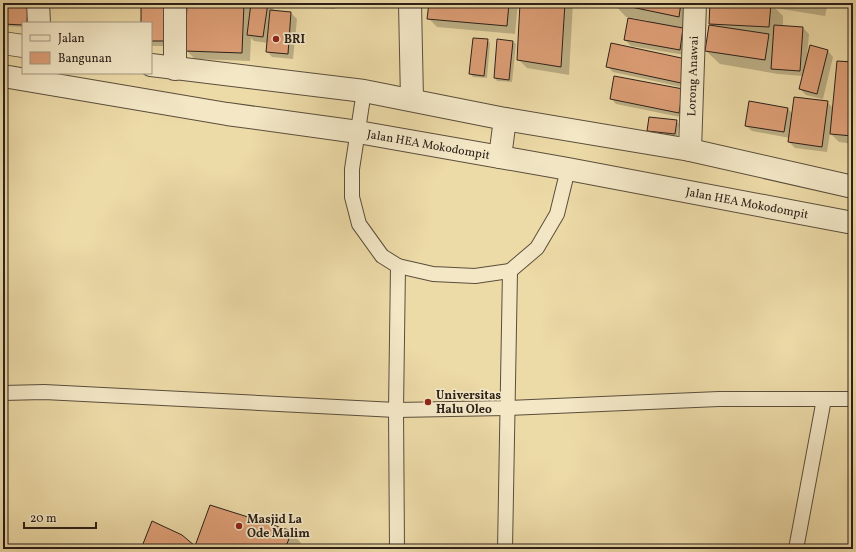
<svg xmlns="http://www.w3.org/2000/svg" width="856" height="552" viewBox="0 0 856 552" font-family="Vollkorn,serif">
<rect width="100%" height="100%" fill="#ecdaa7"/>
<filter id="stains"><feTurbulence type="fractalNoise" baseFrequency=".005" numOctaves="4"/><feColorMatrix values="0 0 0 0 .2 0 0 0 0 .09 0 0 0 0 .02 0 0 0 .5 -.17"/></filter>
<radialGradient id="worn" r=".72"><stop offset=".6" stop-color="#630" stop-opacity="0"/><stop offset="1" stop-color="#630" stop-opacity=".3"/></radialGradient>
<g fill="#0003">
<polygon points="3,3 28,4 30,23 23,23 23,27 3,26"/>
<polygon points="142,3 174,46 151,46 151,23 142,23"/>
<polygon points="188,3 274,3 273,12 291,13 297,19 293,59 272,57 267,51 268,43 254,41 251,38 250,61 195,59 186,50"/>
<polygon points="311,3 335,3 335,9 316,8"/>
<polygon points="430,3 518,3 515,34 437,27 428,18"/>
<polygon points="521,3 573,3 569,75 527,68 518,59"/>
<polygon points="613,3 696,3 692,29 681,27 689,34 685,55 631,46 625,40 649,21 626,17"/>
<polygon points="711,3 828,3 825,16 775,8 783,16 783,27 803,28 809,34 807,55 828,51 833,57 823,99 806,95 800,89 803,76 778,74 720,64 706,51 713,26 710,24"/>
<polygon points="487,40 490,43 487,78 473,77 471,74"/>
<polygon points="498,40 513,42 516,44 512,82 497,81 495,78"/>
<polygon points="685,60 686,88 613,72 607,66"/>
<polygon points="853,63 853,144 839,142 830,133 827,152 795,148 789,142 790,138 752,131 746,126 788,109 793,114 827,102 833,108"/>
<polygon points="689,96 685,118 616,104 611,98"/>
<polygon points="676,121 679,124 677,137 651,133 648,131"/>
<polygon points="291,532 301,543 299,549 142,549 195,548"/>
</g>
<g fill="#de9f77" stroke="#2b2019">
<polygon points="3,3 28,3 27,23 23,23 23,25 3,24"/>
<polygon points="141,3 168,3 168,41 151,41 151,23 141,23"/>
<polygon points="187,3 244,3 242,53 185,51"/>
<polygon points="251,3 268,3 263,37 247,35"/>
<polygon points="429,3 509,3 507,26 427,19"/>
<polygon points="520,3 565,3 561,67 517,60"/>
<polygon points="612,3 681,3 679,17"/>
<polygon points="710,3 771,3 769,27 709,24"/>
<polygon points="270,10 291,12 288,54 266,52"/>
<polygon points="628,18 683,28 680,50 624,40"/>
<polygon points="709,25 769,34 765,60 705,51"/>
<polygon points="774,25 803,27 800,71 771,69"/>
<polygon points="473,38 488,39 484,76 469,74"/>
<polygon points="497,39 513,41 509,80 494,78"/>
<polygon points="611,43 686,59 681,83 606,67"/>
<polygon points="810,45 828,50 817,94 799,89"/>
<polygon points="837,61 853,62 853,136 830,134"/>
<polygon points="614,76 683,89 679,113 610,99"/>
<polygon points="794,97 828,101 822,147 788,142"/>
<polygon points="749,101 788,108 784,132 745,126"/>
<polygon points="649,117 677,120 675,134 647,131"/>
<polygon points="851,149 853,149 853,165 850,165"/>
<polygon points="210,505 292,531 285,549 141,549 152,521 182,535 195,546"/>
</g>
<g fill="none" stroke-linecap="round" stroke-linejoin="round">
<defs>
<g id="service">
<polyline points="364,91 352,169 352,197 359,224 382,256 398,266 396,410 397,549"/>
<polyline points="398,266 433,274 475,276 510,271"/>
<polyline points="3,393 44,392 396,410 507,408 719,399 853,399"/>
<polyline points="505,549 510,271 537,248 557,214 568,169"/>
<polyline points="796,549 824,399"/>
</g>
<g id="minor">
<polyline points="38,3 39,23"/>
<polyline points="175,3 175,69"/>
<polyline points="410,3 412,100"/>
<path id="s1" d="M690,150L695,3"/>
</g>
<g id="tertiary">
<polyline points="3,43 23,46"/>
<polyline points="151,65 364,91 505,119 690,150 853,187"/>
<path id="s2" d="M3,76L227,114L358,132L568,169L853,223"/>
<polyline points="500,157 505,119"/>
</g>
</defs>
<use href="#service" stroke="#5b4e3c" stroke-width="16"/>
<use href="#minor" stroke="#5b4e3c" stroke-width="24"/>
<use href="#tertiary" stroke="#5b4e3c" stroke-width="24"/>
<use href="#service" stroke="#f3e7c6" stroke-width="14"/>
<use href="#minor" stroke="#f3e7c6" stroke-width="22"/>
<use href="#tertiary" stroke="#f3e7c6" stroke-width="22"/>
</g>
<g fill="#8f2418" stroke="#f3e7c6" stroke-width="1.5">
<circle cx="276" cy="39" r="4"/>
<circle cx="428" cy="402" r="4"/>
<circle cx="239" cy="526" r="4"/>
</g>
<g text-anchor="middle" stroke-width="3.5" stroke-linejoin="round" paint-order="stroke">
<g font-size="12" font-weight="bold" fill="#2b2019" stroke="#f3e7c6" text-anchor="start">
<text x="284" y="43">BRI</text>
<text x="436" y="399">Universitas<tspan x="436" dy="14">Halu Oleo</tspan></text>
<text x="247" y="523">Masjid La<tspan x="247" dy="14">Ode Malim</tspan></text>
</g>
<g font-size="12" fill="#2b2019" stroke="#f3e7c6">
<text dy="4" stroke="none"><textPath href="#s1" startOffset="74">Lorong Anawai</textPath></text>
<text dy="4" stroke="none"><textPath href="#s2" startOffset="431">Jalan HEA Mokodompit</textPath></text>
<text dy="4" stroke="none"><textPath href="#s2" startOffset="755">Jalan HEA Mokodompit</textPath></text>
</g>
</g>
<rect width="856" height="552" fill="none" stroke="#ecdaa7" stroke-width="16"/>
<rect x="4" y="4" width="848" height="544" fill="none" stroke="#2b2019" stroke-width="2"/>
<rect x="8" y="8" width="840" height="536" fill="none" stroke="#2b2019"/>
<rect x="22" y="22" width="130" height="52" fill="#f3e7c6" stroke="#a39781"/>
<rect x="30" y="35" width="20" height="6" fill="#f3e7c6" stroke="#a39781"/>
<text x="58" y="42" font-size="12" fill="#2b2019">Jalan</text>
<rect x="30" y="52" width="20" height="12" fill="#de9f77" stroke="#a39781"/>
<text x="58" y="62" font-size="12" fill="#2b2019">Bangunan</text>
<path d="M24 522v6h72v-6" fill="none" stroke="#2b2019" stroke-width="2"/>
<text x="30" y="522" font-size="12" fill="#2b2019" stroke="#f3e7c6" stroke-width="3" paint-order="stroke">20 m</text>
<rect width="100%" height="100%" filter="url(#stains)"/>
<rect width="100%" height="100%" fill="url(#worn)"/>
</svg>
